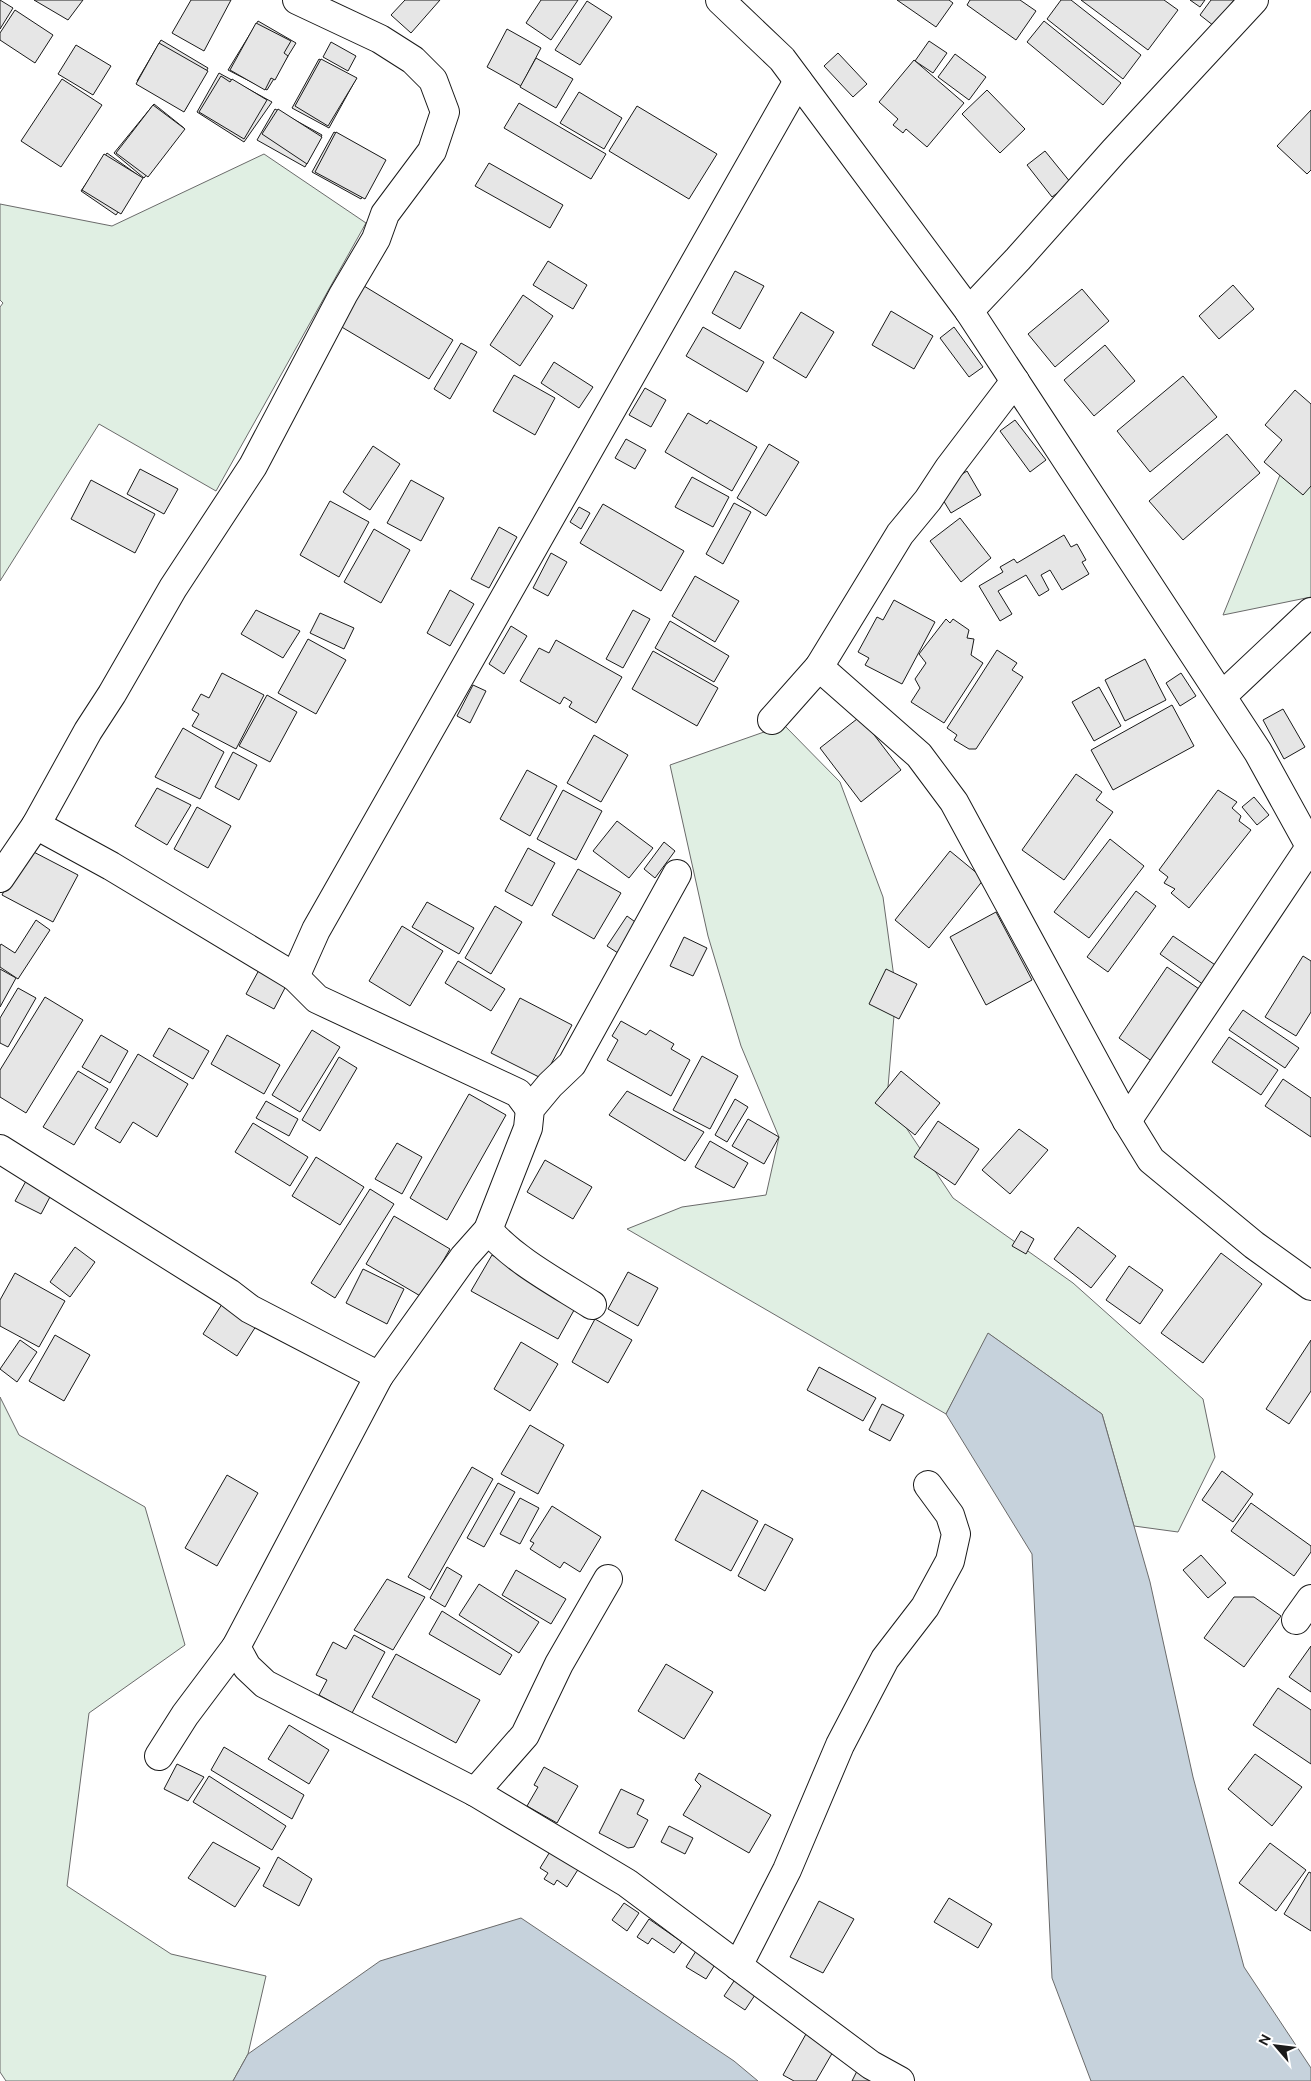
<svg xmlns="http://www.w3.org/2000/svg" width="1311" height="2081" viewBox="0 0 1311 2081" font-family="Ubuntu,sans-serif">
<rect width="100%" height="100%" fill="#fff"/>
<g fill="#e0efe3" stroke="#6a6a6a">
<polygon points="264,154 366,223 216,491 99,424 0,581 0,307 3,303 0,300 0,204 112,226"/>
<polygon points="1311,410 1311,597 1223,615 1306,411"/>
<polygon points="784,725 840,782 883,897 896,992 887,1099 953,1198 1073,1283 1203,1399 1215,1457 1178,1532 1134,1526 1102,1414 989,1334 946,1414 627,1229 682,1207 766,1195 779,1137 741,1046 708,936 670,765"/>
<polygon points="0,1397 19,1435 145,1507 185,1645 89,1713 67,1886 171,1954 266,1976 248,2054 233,2081 6,2081 0,2072"/>
</g>
<g fill="#c6d2dc" stroke="#6a6a6a">
<polygon points="988,1333 1102,1414 1150,1582 1193,1777 1244,1967 1311,2068 1311,2081 1091,2081 1052,1978 1032,1554 946,1414"/>
<polygon points="521,1918 734,2061 758,2081 233,2081 248,2054 380,1961"/>
</g>
<g fill="#e6e6e6" stroke="#1a1a1a">
<polygon points="0,0 13,8 0,29"/>
<polygon points="34,0 83,0 68,20"/>
<polygon points="191,0 231,0 204,51 172,33"/>
<polygon points="405,0 440,0 411,33 391,15"/>
<polygon points="541,0 578,0 551,40 526,23"/>
<polygon points="897,0 949,0 953,3 936,27"/>
<polygon points="970,0 1020,0 1036,11 1016,40 967,5"/>
<polygon points="1061,0 1071,0 1141,55 1123,79 1047,19"/>
<polygon points="1081,0 1164,0 1178,10 1148,50"/>
<polygon points="1190,0 1205,0 1200,7"/>
<polygon points="1211,0 1234,0 1214,26 1200,15"/>
<polygon points="587,1 612,17 580,65 555,50"/>
<polygon points="15,10 53,35 35,63 0,40 0,33"/>
<polygon points="258,21 296,43 267,90 228,70"/>
<polygon points="1044,21 1121,83 1103,105 1027,42"/>
<polygon points="256,23 291,41 284,53 288,56 275,80 271,78 265,90 230,70"/>
<polygon points="507,29 541,48 521,86 487,67"/>
<polygon points="161,40 208,68 185,110 137,81"/>
<polygon points="929,41 947,53 933,73 915,61"/>
<polygon points="331,42 356,56 348,71 323,57"/>
<polygon points="159,43 208,71 184,112 136,84"/>
<polygon points="76,45 111,66 93,95 58,74"/>
<polygon points="838,53 867,84 853,97 824,66"/>
<polygon points="955,54 986,77 969,100 938,77"/>
<polygon points="536,58 573,79 556,108 520,87"/>
<polygon points="319,59 356,79 329,128 292,108"/>
<polygon points="321,59 357,78 328,126 295,106"/>
<polygon points="914,60 964,103 927,147 906,129 903,133 893,125 898,119 879,102"/>
<polygon points="219,73 272,102 244,142 197,112"/>
<polygon points="221,76 230,82 232,79 267,100 244,139 199,112"/>
<polygon points="62,79 102,105 61,167 21,141"/>
<polygon points="987,90 1025,129 1000,153 962,114"/>
<polygon points="579,92 622,118 604,149 560,123"/>
<polygon points="519,103 606,154 591,179 504,128"/>
<polygon points="154,104 184,128 144,178 114,153"/>
<polygon points="153,105 185,129 148,177 116,153"/>
<polygon points="637,106 717,154 689,199 609,151"/>
<polygon points="275,109 322,135 305,167 257,140"/>
<polygon points="278,109 322,137 307,164 262,134"/>
<polygon points="1311,110 1311,170 1307,174 1277,146"/>
<polygon points="334,132 383,159 361,199 312,172"/>
<polygon points="336,132 386,160 365,199 315,172"/>
<polygon points="1045,151 1071,183 1052,197 1027,165"/>
<polygon points="107,153 142,178 116,215 81,191"/>
<polygon points="104,154 143,178 121,214 82,190"/>
<polygon points="489,163 563,205 550,228 475,186"/>
<polygon points="548,261 587,285 573,309 533,285"/>
<polygon points="735,271 764,286 740,329 712,313"/>
<polygon points="1233,285 1254,309 1219,339 1199,316"/>
<polygon points="364,286 453,340 429,379 340,326"/>
<polygon points="1082,289 1109,321 1055,367 1028,334"/>
<polygon points="523,295 553,316 520,366 490,345"/>
<polygon points="891,311 933,336 914,369 872,345"/>
<polygon points="801,312 834,332 806,378 773,358"/>
<polygon points="703,327 764,362 747,392 686,356"/>
<polygon points="954,327 983,367 969,377 940,338"/>
<polygon points="461,343 477,352 450,399 434,389"/>
<polygon points="1105,345 1135,381 1094,416 1064,380"/>
<polygon points="554,362 593,387 579,408 541,383"/>
<polygon points="514,375 555,398 535,435 493,411"/>
<polygon points="1183,376 1217,417 1150,472 1117,431"/>
<polygon points="645,388 666,400 651,427 629,415"/>
<polygon points="1295,390 1311,404 1311,486 1303,495 1264,462 1282,440 1265,425"/>
<polygon points="688,413 707,424 710,420 757,447 732,491 665,452"/>
<polygon points="1015,420 1046,460 1030,472 1000,431"/>
<polygon points="1227,434 1260,473 1183,540 1149,501"/>
<polygon points="626,439 646,450 635,469 615,458"/>
<polygon points="769,444 799,462 766,516 737,498"/>
<polygon points="373,446 400,464 370,510 343,492"/>
<polygon points="140,469 178,489 164,514 127,494"/>
<polygon points="967,471 981,495 951,513 937,490"/>
<polygon points="692,477 729,497 713,527 675,507"/>
<polygon points="91,480 155,514 135,553 71,519"/>
<polygon points="411,480 444,498 421,541 387,523"/>
<polygon points="330,501 369,522 339,577 300,555"/>
<polygon points="734,503 751,512 723,564 706,554"/>
<polygon points="603,504 684,551 661,591 580,543"/>
<polygon points="579,507 590,513 581,529 570,522"/>
<polygon points="960,518 991,558 961,582 930,541"/>
<polygon points="499,527 517,537 489,588 471,579"/>
<polygon points="374,529 410,550 381,603 344,582"/>
<polygon points="1064,535 1071,547 1077,544 1086,560 1082,562 1089,574 1062,590 1050,570 1041,575 1049,590 1039,596 1026,575 998,591 1012,614 1000,621 979,586 1003,572 1000,567 1014,559 1017,563"/>
<polygon points="551,553 567,562 548,596 533,588"/>
<polygon points="695,576 739,601 715,642 672,616"/>
<polygon points="450,590 474,604 450,646 427,633"/>
<polygon points="894,600 935,622 902,684 865,665 869,658 858,652 877,617 883,620"/>
<polygon points="256,610 300,631 283,658 241,634"/>
<polygon points="633,610 650,619 623,668 606,659"/>
<polygon points="320,613 354,628 344,649 310,633"/>
<polygon points="946,619 950,623 953,619 969,630 967,638 974,639 971,655 983,663 944,723 911,702 920,688 915,679 926,663 919,654"/>
<polygon points="670,621 729,656 714,682 655,648"/>
<polygon points="511,626 527,636 504,674 489,664"/>
<polygon points="308,639 346,660 316,714 278,693"/>
<polygon points="556,640 622,677 596,723 569,707 572,702 564,697 560,704 520,681 539,648 549,653"/>
<polygon points="997,650 1017,663 1012,670 1023,677 976,749 969,749 954,740 957,735 947,728"/>
<polygon points="653,651 718,688 697,726 632,689"/>
<polygon points="1145,659 1166,700 1125,721 1105,680"/>
<polygon points="222,673 264,695 236,749 192,726 199,714 192,710 201,694 209,698"/>
<polygon points="1181,673 1196,696 1180,706 1166,683"/>
<polygon points="473,685 486,691 470,723 457,716"/>
<polygon points="1099,687 1121,726 1094,741 1072,702"/>
<polygon points="267,695 297,712 270,762 239,746"/>
<polygon points="1172,705 1194,746 1113,790 1091,750"/>
<polygon points="1283,709 1305,747 1284,759 1263,720"/>
<polygon points="857,719 865,723 901,770 861,802 820,748"/>
<polygon points="183,728 224,752 200,799 155,777"/>
<polygon points="594,735 628,755 601,802 567,783"/>
<polygon points="233,752 257,765 239,800 215,787"/>
<polygon points="527,770 557,786 530,836 500,819"/>
<polygon points="1076,774 1102,792 1096,800 1113,812 1064,880 1022,850"/>
<polygon points="157,788 191,805 167,845 135,826"/>
<polygon points="563,790 602,811 576,860 537,839"/>
<polygon points="1218,790 1237,802 1232,808 1241,816 1239,821 1251,830 1189,908 1171,893 1175,889 1164,883 1168,877 1159,870"/>
<polygon points="1254,797 1269,815 1257,825 1242,807"/>
<polygon points="197,807 231,826 208,868 174,849"/>
<polygon points="617,821 653,848 629,878 593,851"/>
<polygon points="1110,839 1144,866 1089,938 1054,912"/>
<polygon points="664,842 675,851 655,878 644,869"/>
<polygon points="26,848 78,875 53,922 2,895"/>
<polygon points="528,848 555,863 532,906 505,891"/>
<polygon points="950,851 984,879 929,948 895,920"/>
<polygon points="578,869 621,893 594,939 552,915"/>
<polygon points="1136,891 1156,906 1108,972 1087,957"/>
<polygon points="427,902 474,928 459,954 412,927"/>
<polygon points="495,906 522,922 491,974 465,958"/>
<polygon points="996,912 1032,980 986,1005 950,937"/>
<polygon points="627,916 638,924 618,953 607,946"/>
<polygon points="36,920 50,930 18,979 0,967 0,946 1,944 15,953"/>
<polygon points="402,926 443,951 410,1006 369,981"/>
<polygon points="1173,936 1224,971 1211,990 1160,954"/>
<polygon points="684,937 707,948 693,976 670,966"/>
<polygon points="1303,956 1311,961 1311,1012 1296,1036 1265,1017"/>
<polygon points="458,961 505,989 491,1011 445,983"/>
<polygon points="1167,967 1202,991 1153,1062 1119,1038"/>
<polygon points="0,969 16,978 0,1007"/>
<polygon points="886,969 917,984 899,1019 869,1004"/>
<polygon points="259,970 286,986 274,1009 246,994"/>
<polygon points="18,988 36,998 8,1047 0,1043 0,1018"/>
<polygon points="45,997 83,1020 26,1113 0,1097 0,1070"/>
<polygon points="520,998 572,1025 543,1079 491,1053"/>
<polygon points="1243,1010 1299,1048 1285,1068 1229,1030"/>
<polygon points="621,1021 646,1035 650,1030 674,1044 671,1049 690,1060 671,1096 607,1060 618,1040 612,1036"/>
<polygon points="169,1028 209,1051 193,1079 153,1056"/>
<polygon points="312,1030 340,1047 300,1112 272,1095"/>
<polygon points="101,1035 128,1051 110,1083 82,1067"/>
<polygon points="227,1035 280,1065 264,1094 211,1064"/>
<polygon points="1229,1037 1278,1070 1261,1095 1212,1062"/>
<polygon points="138,1054 188,1084 157,1137 133,1122 120,1143 95,1128"/>
<polygon points="702,1056 738,1076 710,1129 673,1110"/>
<polygon points="339,1057 357,1068 320,1131 302,1120"/>
<polygon points="78,1071 108,1089 74,1145 43,1127"/>
<polygon points="901,1071 940,1103 915,1135 875,1103"/>
<polygon points="1283,1079 1311,1098 1311,1137 1265,1106"/>
<polygon points="627,1091 704,1132 685,1161 609,1115"/>
<polygon points="469,1094 506,1115 447,1220 410,1198"/>
<polygon points="735,1099 748,1107 727,1142 715,1135"/>
<polygon points="266,1101 298,1119 289,1136 256,1118"/>
<polygon points="748,1119 779,1137 764,1164 732,1146"/>
<polygon points="938,1121 979,1149 955,1185 914,1157"/>
<polygon points="253,1123 308,1157 290,1186 235,1152"/>
<polygon points="1019,1129 1048,1150 1010,1194 982,1170"/>
<polygon points="710,1141 748,1163 734,1188 695,1167"/>
<polygon points="397,1143 422,1157 402,1194 375,1179"/>
<polygon points="316,1157 364,1187 340,1225 292,1196"/>
<polygon points="545,1160 592,1187 573,1219 527,1192"/>
<polygon points="26,1181 51,1195 41,1214 15,1201"/>
<polygon points="370,1189 394,1204 335,1298 311,1283"/>
<polygon points="394,1216 450,1249 422,1297 366,1264"/>
<polygon points="1078,1227 1116,1256 1091,1288 1054,1259"/>
<polygon points="1021,1231 1034,1239 1026,1254 1012,1246"/>
<polygon points="75,1247 95,1262 70,1297 50,1282"/>
<polygon points="1221,1253 1262,1284 1203,1363 1161,1333"/>
<polygon points="492,1255 578,1303 558,1339 471,1291"/>
<polygon points="1129,1266 1163,1290 1140,1324 1106,1300"/>
<polygon points="363,1269 404,1289 387,1324 346,1303"/>
<polygon points="628,1272 658,1288 638,1326 608,1309"/>
<polygon points="15,1273 65,1301 39,1347 0,1326 0,1300"/>
<polygon points="224,1301 258,1323 237,1356 203,1334"/>
<polygon points="595,1319 632,1340 608,1383 572,1362"/>
<polygon points="55,1335 90,1355 64,1401 29,1381"/>
<polygon points="20,1340 37,1352 17,1382 0,1369"/>
<polygon points="1311,1340 1311,1391 1289,1424 1266,1409"/>
<polygon points="521,1342 558,1364 530,1411 494,1389"/>
<polygon points="819,1367 876,1398 863,1421 807,1390"/>
<polygon points="882,1404 904,1415 890,1441 869,1430"/>
<polygon points="530,1425 564,1445 538,1494 501,1474"/>
<polygon points="472,1467 493,1479 430,1590 408,1577"/>
<polygon points="1222,1471 1253,1494 1233,1522 1202,1500"/>
<polygon points="227,1475 258,1493 217,1566 185,1548"/>
<polygon points="498,1483 515,1492 484,1547 467,1538"/>
<polygon points="702,1490 758,1521 731,1571 675,1540"/>
<polygon points="520,1498 539,1508 520,1544 500,1534"/>
<polygon points="1251,1503 1311,1546 1311,1552 1294,1576 1231,1531"/>
<polygon points="552,1506 601,1537 580,1572 564,1562 560,1568 530,1549 534,1543 530,1541"/>
<polygon points="765,1524 793,1539 765,1591 738,1576"/>
<polygon points="1201,1555 1226,1583 1208,1598 1183,1570"/>
<polygon points="447,1567 462,1576 445,1607 430,1598"/>
<polygon points="516,1570 566,1599 551,1624 502,1595"/>
<polygon points="387,1579 425,1597 393,1650 354,1630"/>
<polygon points="479,1584 539,1622 519,1653 459,1615"/>
<polygon points="1234,1597 1254,1597 1281,1616 1244,1667 1204,1638"/>
<polygon points="442,1611 512,1655 500,1675 429,1634"/>
<polygon points="354,1635 385,1652 352,1713 319,1695 327,1680 316,1675 333,1642 346,1649"/>
<polygon points="1311,1646 1311,1692 1289,1677"/>
<polygon points="396,1654 480,1700 456,1743 372,1697"/>
<polygon points="666,1664 713,1692 684,1739 638,1711"/>
<polygon points="1278,1688 1311,1710 1311,1764 1253,1725"/>
<polygon points="289,1725 329,1750 309,1784 268,1759"/>
<polygon points="224,1747 304,1795 292,1819 211,1770"/>
<polygon points="1255,1754 1302,1787 1272,1826 1228,1789"/>
<polygon points="177,1764 204,1777 188,1801 164,1789"/>
<polygon points="544,1767 578,1786 557,1823 527,1806 538,1787 534,1785"/>
<polygon points="699,1773 771,1815 749,1853 683,1815 701,1786 695,1780"/>
<polygon points="209,1776 286,1826 272,1850 193,1802"/>
<polygon points="621,1789 644,1800 637,1814 648,1820 634,1847 628,1848 599,1833"/>
<polygon points="669,1826 693,1838 685,1854 661,1842"/>
<polygon points="213,1842 260,1868 235,1907 188,1878"/>
<polygon points="1270,1843 1306,1870 1276,1911 1239,1883"/>
<polygon points="551,1850 579,1868 567,1887 557,1880 554,1885 544,1879 548,1873 540,1868"/>
<polygon points="278,1857 312,1879 299,1906 263,1886"/>
<polygon points="1309,1872 1311,1873 1311,1931 1284,1914"/>
<polygon points="949,1898 992,1924 978,1948 934,1922"/>
<polygon points="819,1901 854,1919 823,1973 790,1957"/>
<polygon points="624,1903 639,1913 627,1931 612,1920"/>
<polygon points="649,1919 682,1942 674,1953 652,1938 648,1944 637,1937"/>
<polygon points="696,1951 716,1963 706,1979 686,1967"/>
<polygon points="738,1975 759,1989 745,2010 724,1996"/>
<polygon points="806,2034 834,2050 816,2081 794,2081 783,2075"/>
<polygon points="862,2061 890,2081 852,2081"/>
</g>
<g fill="none" stroke-linecap="round" stroke-linejoin="round">
<defs>
<g id="minor">
<polyline points="720,0 782,59 969,311 1258,752 1311,848"/>
<polyline points="969,311 1018,259 1114,151 1254,0"/>
<polyline points="819,667 919,755 954,802 1127,1121 1151,1160 1254,1245 1311,1286"/>
<polyline points="1222,696 1311,612"/>
<polyline points="772,720 819,667 900,534 928,500 949,468 1015,381"/>
<polyline points="36,825 111,866 295,977 317,999 518,1093 530,1109"/>
<polyline points="0,878 36,825 88,731 112,694 173,588 253,466 343,295 376,239 385,214 432,151 445,112 433,80 413,60 380,39 297,0"/>
<polyline points="295,977 316,930 798,81"/>
<polyline points="1127,1121 1310,847"/>
<polyline points="0,1149 229,1293 250,1309 379,1376"/>
<path d="M488,1230C517,1262 556,1282 592,1305"/>
<polyline points="1296,1620 1311,1599"/>
<polyline points="236,1647 247,1667 265,1684 475,1792 627,1883 871,2065 900,2081"/>
<polyline points="159,1756 185,1715 236,1647 379,1376 464,1257 488,1230 528,1128 530,1109 550,1085 572,1064 677,874"/>
<polyline points="475,1792 525,1735 559,1664 608,1579"/>
<polyline points="738,1966 787,1870 840,1745 885,1659 925,1607 950,1561 956,1534 950,1515 928,1485"/>
</g>
</defs>
<use href="#minor" stroke="#1a1a1a" stroke-width="30"/>
<use href="#minor" stroke="#fff" stroke-width="28"/>
</g>
<g transform="translate(1276 2046) rotate(298)" stroke="#ffffff" stroke-width="4" paint-order="stroke">
<path d="M0-4L9 19L0 12L-9 19Z" fill="#1a1a1a"/>
<text y="-8" font-size="14" font-weight="bold" text-anchor="middle" fill="#1a1a1a">N</text>
</g>
</svg>
